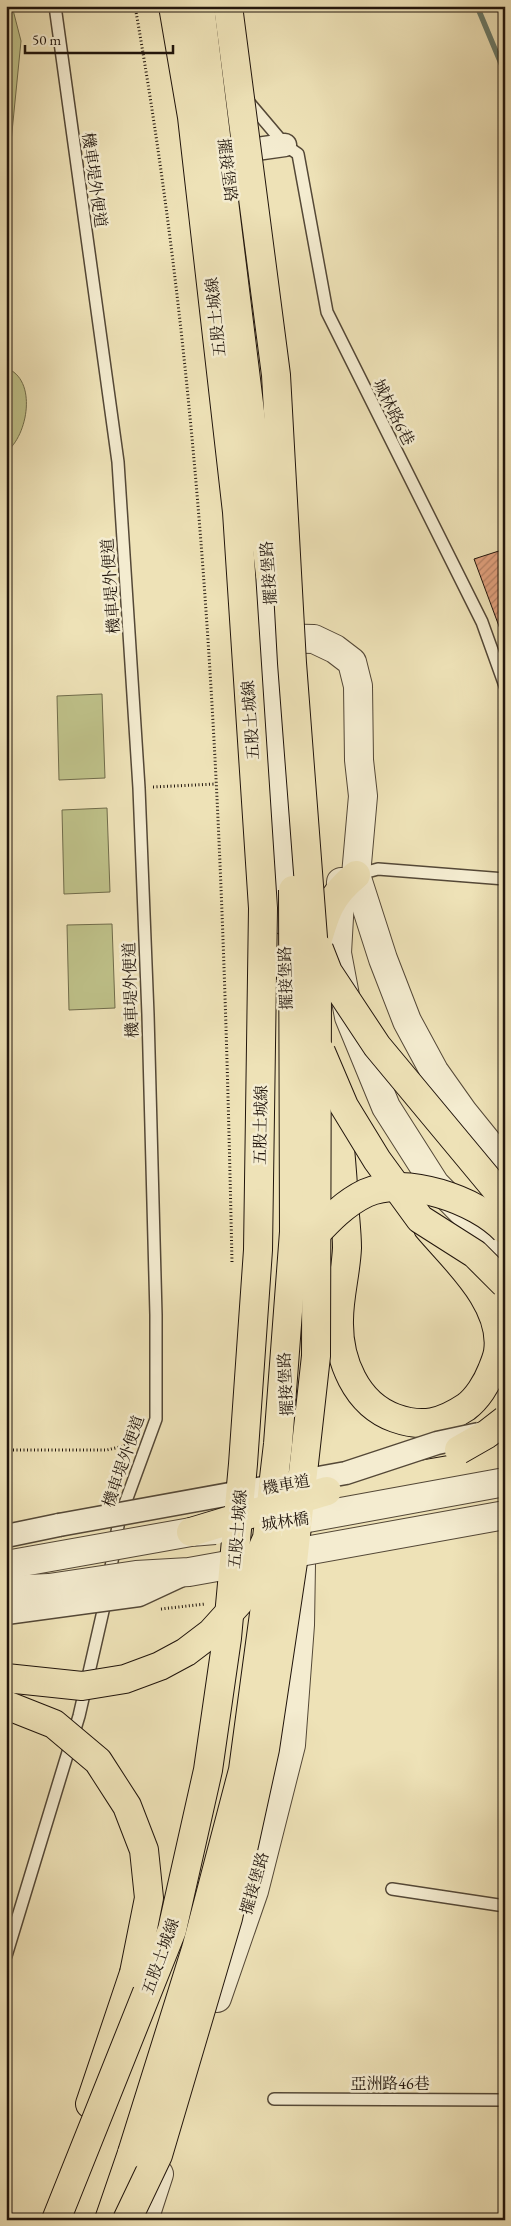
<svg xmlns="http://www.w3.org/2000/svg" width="511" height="2226" viewBox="0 0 511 2226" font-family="'EB Garamond','Noto Serif TC',serif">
<defs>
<pattern id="building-hatch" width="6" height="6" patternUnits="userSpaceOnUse" patternTransform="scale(1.25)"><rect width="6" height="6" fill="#e1a17e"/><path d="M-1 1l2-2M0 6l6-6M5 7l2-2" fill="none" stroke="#b68266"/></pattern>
</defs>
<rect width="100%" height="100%" fill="#eee2b7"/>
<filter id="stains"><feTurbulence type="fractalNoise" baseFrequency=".004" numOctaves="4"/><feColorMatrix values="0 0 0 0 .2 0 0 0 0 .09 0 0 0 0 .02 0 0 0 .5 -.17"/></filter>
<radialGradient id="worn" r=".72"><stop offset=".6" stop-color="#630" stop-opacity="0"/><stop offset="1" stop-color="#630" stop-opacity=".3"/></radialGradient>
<g fill="#bfc28a" stroke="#706c4b">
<polygon points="6,6 12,6 21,41 11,142 6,145"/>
<path d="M6,368C38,379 28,436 6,452Z"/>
<polygon points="102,694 105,778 59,780 57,696"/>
<polygon points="107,808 110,892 64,894 62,810"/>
<polygon points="112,924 115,1008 69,1010 67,925"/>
</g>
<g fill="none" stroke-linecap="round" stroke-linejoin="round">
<polyline stroke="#6a7b6a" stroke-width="5.5" points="477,6 505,73"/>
</g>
<polygon fill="url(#building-hatch)" stroke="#21150c" points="505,549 505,636 503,637 474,559"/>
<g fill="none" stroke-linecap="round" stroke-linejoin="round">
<defs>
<g id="service">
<polyline points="55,6 118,462 139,788 148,1015 156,1315 156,1419 119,1520 109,1579"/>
<polyline points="246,99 285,145 298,154 327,312 482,622 505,686"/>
<polyline points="356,875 378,869 505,879"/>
<polyline points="392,1889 505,1906"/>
<polyline points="6,1956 79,1716 106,1598"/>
<polyline points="274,2099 505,2100"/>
</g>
<g id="minor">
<polyline points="229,153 285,145"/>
<polyline points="6,1536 59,1525"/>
</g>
<g id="tertiary">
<polyline points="266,549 272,638 283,920"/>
<polyline points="272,638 314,639 335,649 352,662 358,686 359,760 363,796 356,875 383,959 407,1021 434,1071 463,1112 505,1164"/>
<polyline points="341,882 337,953 349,1017 386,1107 435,1184 505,1255"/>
<polyline points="217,1998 254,1891 291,1745 300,1625 301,1564"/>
<polyline points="144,2220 159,2174"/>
</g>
<g id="trunk">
<path d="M315,949C325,915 328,898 356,875"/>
<path d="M333,1086C338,1125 342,1163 344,1203C345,1218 347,1233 347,1248C346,1272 339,1296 339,1320C338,1360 356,1404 395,1418C423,1428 442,1423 466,1407C477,1399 487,1383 492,1370C494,1365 497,1358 498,1352C505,1304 456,1261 428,1228"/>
<polyline points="327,1491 455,1469 496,1455 505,1450"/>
<polyline points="90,2104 134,1973"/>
<polyline points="109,2220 132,2153"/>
</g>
</defs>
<use href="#service" stroke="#544837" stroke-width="14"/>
<use href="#minor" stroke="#544837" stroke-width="25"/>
<use href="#tertiary" stroke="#544837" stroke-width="30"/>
<use href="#trunk" stroke="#21150c" stroke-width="30"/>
<g stroke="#21150c" stroke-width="3" stroke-dasharray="1 2.5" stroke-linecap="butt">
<path d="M135,6C208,421 223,843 232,1263"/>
<polyline points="153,787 216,784"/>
<polyline points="6,1450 107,1450 124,1446 132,1439"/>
<polyline points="161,1609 205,1604"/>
</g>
<use href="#service" stroke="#f4ecd0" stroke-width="11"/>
<use href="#minor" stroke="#f4ecd0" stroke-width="22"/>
<use href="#tertiary" stroke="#f4ecd0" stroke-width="28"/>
<use href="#trunk" stroke="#eee2b7" stroke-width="28"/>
<defs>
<g id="minor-bridge">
<polyline points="59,1525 346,1473 437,1443 479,1434"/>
<polyline points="6,1613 139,1595 182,1575"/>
</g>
<g id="tertiary-bridge">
<polyline points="275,1524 505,1482"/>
<polyline points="6,1565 191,1532 215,1530"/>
<polyline points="6,1590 49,1588 136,1575 189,1572 505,1515"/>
</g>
<g id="trunk-bridge">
<polyline points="200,6 270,574"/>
<polyline points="319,949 328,972 377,1046 505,1200"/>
<polyline points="321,1052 344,1106 377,1160 420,1219 475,1254 505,1284"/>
<path d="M310,1240C327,1222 343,1204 366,1193C405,1175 477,1200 505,1230"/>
<polyline points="459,1450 487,1434 505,1420"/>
<polyline points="191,1532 327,1491"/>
<polyline points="6,1678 82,1686 125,1679 160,1666 186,1652 211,1633 239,1602 267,1538 278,1444 294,1232 293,890"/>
<polyline points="6,1705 54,1724 98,1761 127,1806 144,1850 149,1898 134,1973"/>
<polyline points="132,2153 196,1949 243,1770 273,1547"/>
<polyline points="56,2220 172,1930 208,1770 227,1638 243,1464 258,1250 263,908 237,512 192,117 173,6"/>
<polyline points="127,2220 158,2155 228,1918 265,1749 293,1562 316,1356 317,990 292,663 276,375 228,6"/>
</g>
</defs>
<use href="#minor-bridge" stroke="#544837" stroke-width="25" stroke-linecap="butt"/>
<use href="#tertiary-bridge" stroke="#544837" stroke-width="30" stroke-linecap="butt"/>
<use href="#trunk-bridge" stroke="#21150c" stroke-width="30" stroke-linecap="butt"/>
<use href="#minor-bridge" stroke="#f4ecd0" stroke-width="22"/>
<use href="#tertiary-bridge" stroke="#f4ecd0" stroke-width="28"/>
<use href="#trunk-bridge" stroke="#eee2b7" stroke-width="28"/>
</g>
<g text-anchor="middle" stroke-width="5" stroke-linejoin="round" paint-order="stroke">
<g font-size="16" fill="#21150c" stroke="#f4ecd0">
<text transform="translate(228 170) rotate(83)" y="6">擺接堡路</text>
<text transform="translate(95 180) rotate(82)" y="6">機車堤外便道</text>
<text transform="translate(215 317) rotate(-96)" y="6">五股土城線</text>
<text transform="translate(394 412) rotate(63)" y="6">城林路6巷</text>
<text transform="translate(268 573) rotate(-94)" y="6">擺接堡路</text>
<text transform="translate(110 586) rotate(-94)" y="6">機車堤外便道</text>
<text transform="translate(250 720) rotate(-94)" y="6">五股土城線</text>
<text transform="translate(285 978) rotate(-92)" y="6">擺接堡路</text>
<text transform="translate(130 990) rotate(-92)" y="6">機車堤外便道</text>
<text transform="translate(260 1125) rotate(-89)" y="6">五股土城線</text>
<text transform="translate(285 1384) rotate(-93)" y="6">擺接堡路</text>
<text transform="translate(123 1461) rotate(-71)" y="6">機車堤外便道</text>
<text transform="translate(286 1484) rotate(-10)" y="6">機車道</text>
<text transform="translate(285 1521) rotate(-8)" y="6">城林橋</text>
<text transform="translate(237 1529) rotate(-85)" y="6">五股土城線</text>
<text transform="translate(254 1883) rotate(-74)" y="6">擺接堡路</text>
<text transform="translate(160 1956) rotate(-70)" y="6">五股土城線</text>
<text x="390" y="2089">亞洲路46巷</text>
</g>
</g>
<rect width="511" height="2226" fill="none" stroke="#eee2b7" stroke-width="25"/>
<rect x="8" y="8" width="496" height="2211" fill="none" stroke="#21150c" stroke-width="2.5"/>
<rect x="12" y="12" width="486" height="2201" fill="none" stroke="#21150c"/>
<path d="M25 45v8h148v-8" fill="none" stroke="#21150c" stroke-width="2.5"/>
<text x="32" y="45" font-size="15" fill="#21150c" stroke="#f4ecd0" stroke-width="4" paint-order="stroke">50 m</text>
<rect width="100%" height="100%" filter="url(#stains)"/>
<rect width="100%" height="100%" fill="url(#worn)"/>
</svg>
